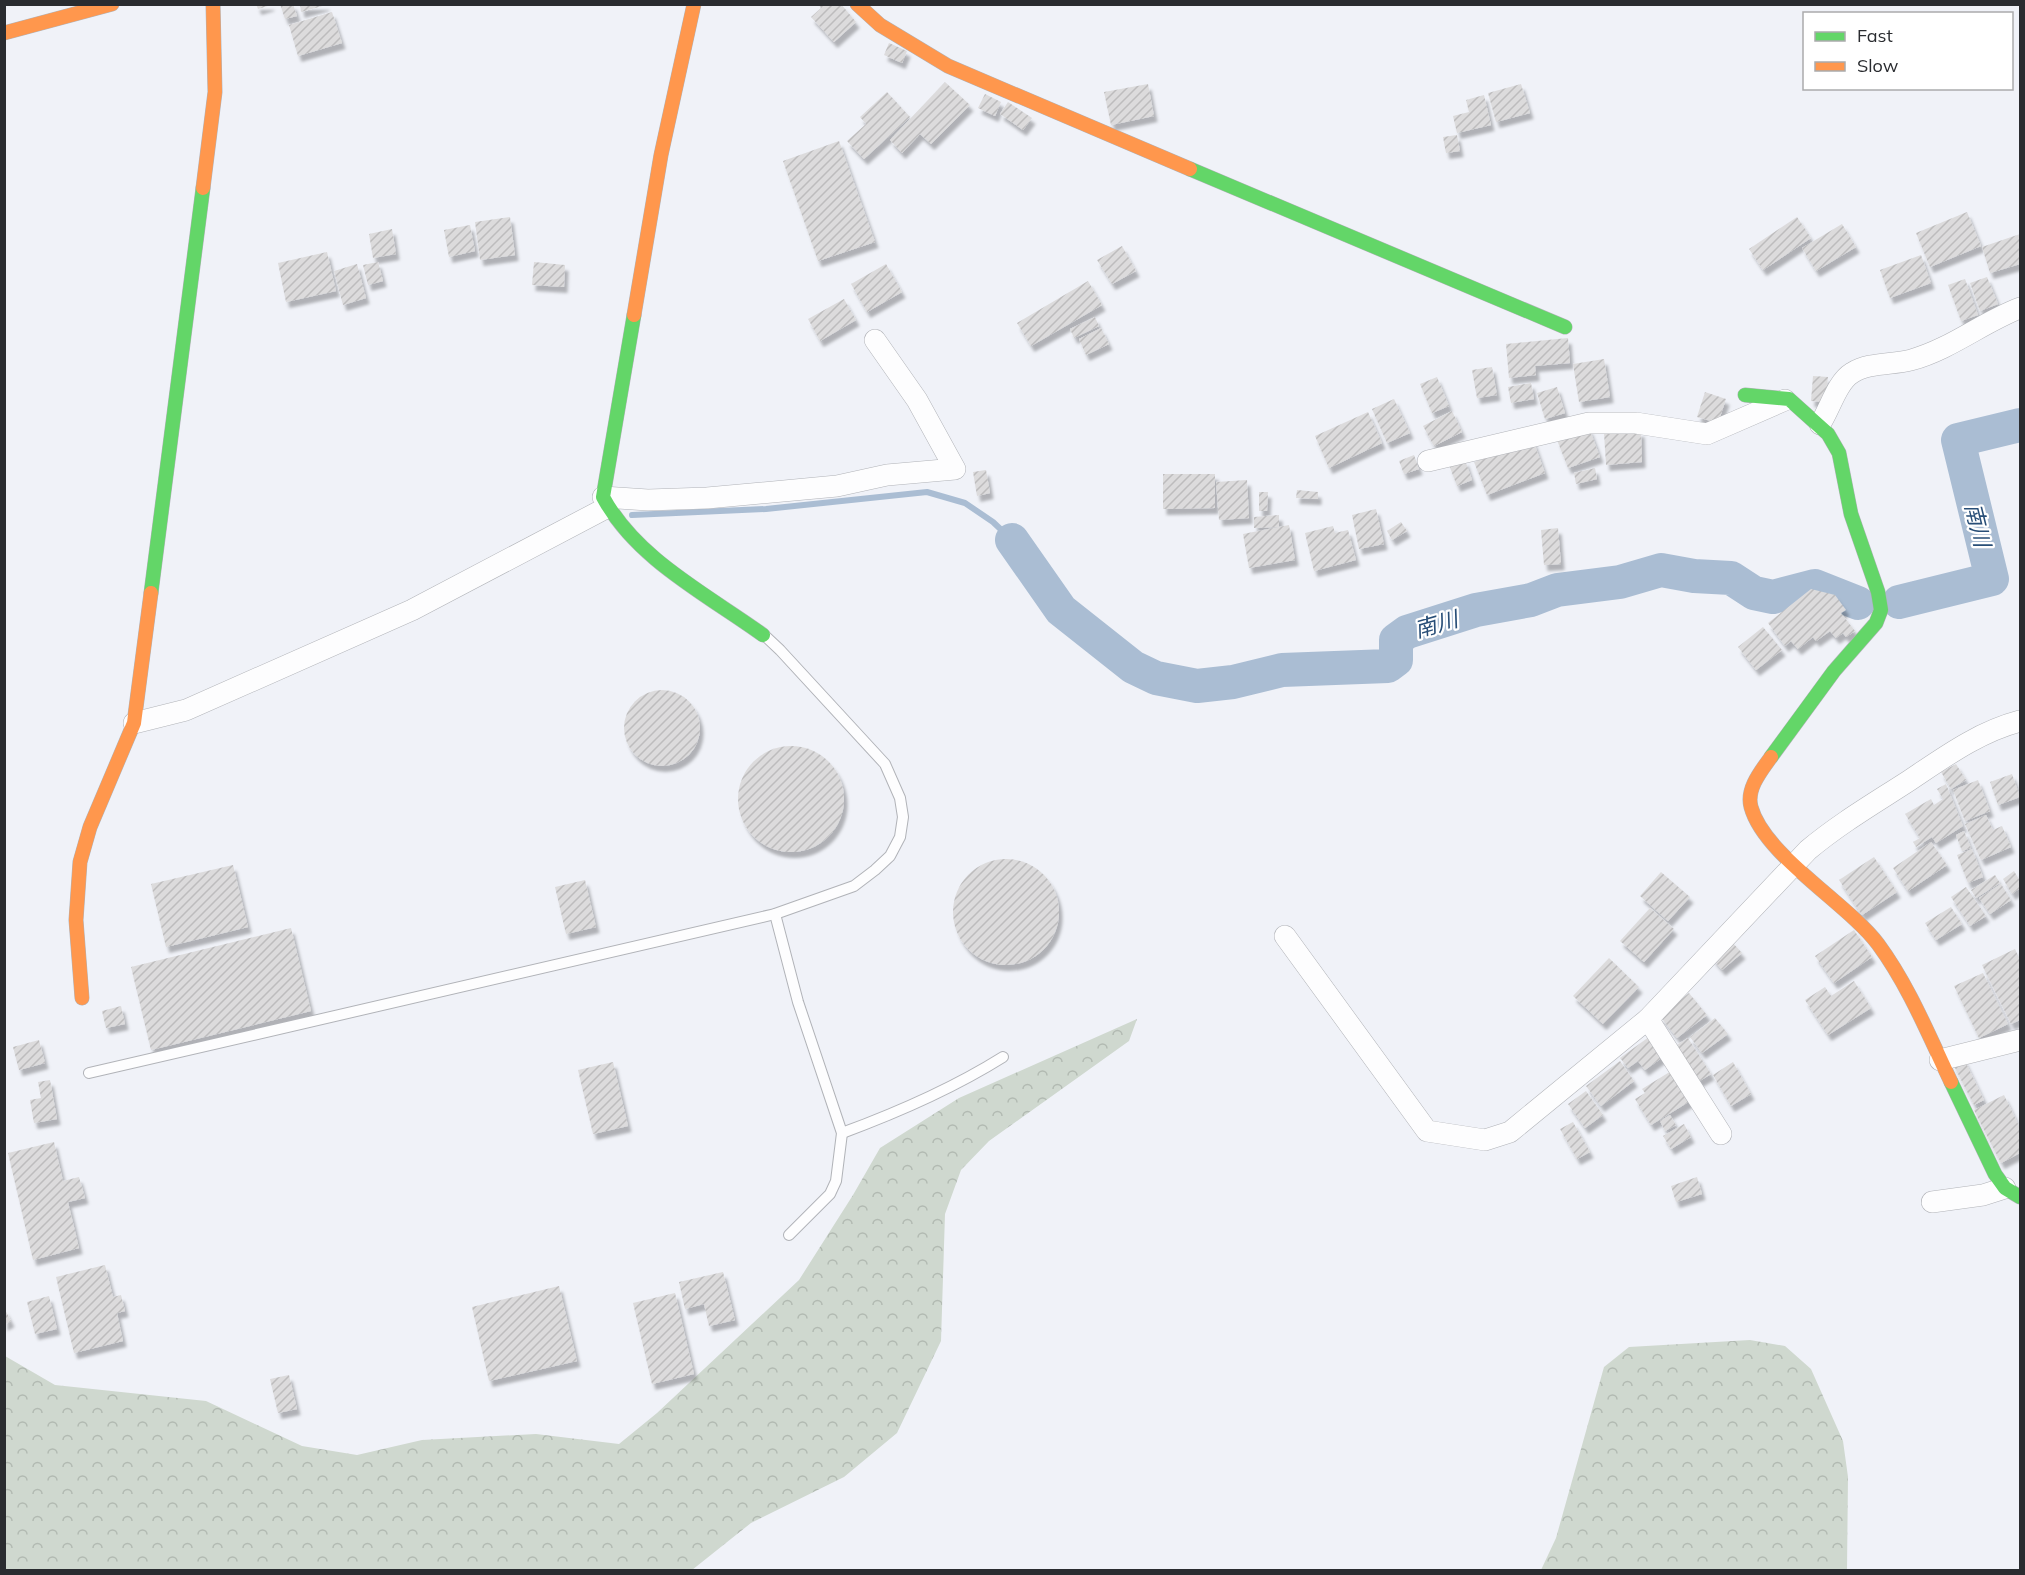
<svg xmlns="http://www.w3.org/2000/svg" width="2025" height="1575" viewBox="0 0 2025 1575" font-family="Mulish,'Noto Sans JP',sans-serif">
<defs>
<pattern id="forest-crowns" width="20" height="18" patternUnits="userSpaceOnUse" patternTransform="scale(1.5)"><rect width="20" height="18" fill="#cfd8cf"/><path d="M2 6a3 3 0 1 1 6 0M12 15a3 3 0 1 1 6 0" fill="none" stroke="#b2bab2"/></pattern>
<pattern id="building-hatch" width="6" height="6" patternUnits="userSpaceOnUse" patternTransform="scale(1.5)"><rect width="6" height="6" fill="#dcdbdc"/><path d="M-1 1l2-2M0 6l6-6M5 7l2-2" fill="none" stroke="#bdbcbd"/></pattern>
<filter id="shadow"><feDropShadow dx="3.5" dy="6" stdDeviation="1.5" flood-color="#0004"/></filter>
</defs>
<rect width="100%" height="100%" fill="#f0f2f8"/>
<g fill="url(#forest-crowns)">
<polygon points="1137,1019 1129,1041 989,1141 961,1170 945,1214 941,1341 897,1433 844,1477 751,1523 692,1570 5,1570 5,1356 55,1385 206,1401 302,1446 357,1455 422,1440 536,1434 619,1444 657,1413 799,1280 853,1195 880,1148 959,1098"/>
<polygon points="1750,1340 1785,1346 1811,1369 1843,1441 1848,1477 1847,1570 1541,1570 1556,1538 1604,1367 1629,1347"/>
</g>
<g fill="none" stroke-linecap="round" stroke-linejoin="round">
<polyline stroke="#aabdd3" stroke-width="6" points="632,515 766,509 927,492 965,503 993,522 1012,540"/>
<g stroke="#aabdd3" stroke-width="34">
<polyline points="1012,540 1061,610 1133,667 1156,678 1197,686 1233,682 1282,670 1388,666 1396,660 1396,640 1407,632 1476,610 1531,600 1557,590 1620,582 1661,570 1694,576 1731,578 1754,593 1773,597 1815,586 1858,603"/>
<polyline points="1899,602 1992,579 1958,440 2020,425"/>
</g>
</g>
<g fill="url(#building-hatch)" filter="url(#shadow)">
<polygon points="256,4 271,4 271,5 258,9"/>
<polygon points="280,4 293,4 297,16 285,19"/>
<polygon points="300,4 326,4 326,5 301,12"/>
<polygon points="818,4 841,4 856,22 834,42 811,17 821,8"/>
<polygon points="332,12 342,43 298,56 289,25"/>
<polygon points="889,43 907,51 902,63 884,55"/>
<polygon points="945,82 970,105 931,144 920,134 902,153 890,140"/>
<polygon points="1148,84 1154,116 1111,125 1104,92"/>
<polygon points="1521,84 1530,113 1496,122 1488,93"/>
<polygon points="887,92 910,117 864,159 847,141 866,124 860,117"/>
<polygon points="985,94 1001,102 995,116 978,108"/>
<polygon points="1484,95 1491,125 1457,133 1453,116 1469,112 1466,100"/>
<polygon points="1008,102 1032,118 1023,130 1000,114"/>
<polygon points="1457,135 1460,151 1446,153 1443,137"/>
<polygon points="839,141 875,242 818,261 783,161"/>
<polygon points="1967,212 1981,246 1930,267 1916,233"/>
<polygon points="510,217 515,255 480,260 475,222"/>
<polygon points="1797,217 1811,238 1763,270 1749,249"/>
<polygon points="1842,224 1856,247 1816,271 1802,248"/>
<polygon points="470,225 475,251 449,257 444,230"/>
<polygon points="392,229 396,254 373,258 369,234"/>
<polygon points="2020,234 2020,264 1990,273 1982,247"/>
<polygon points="1122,246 1136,271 1112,284 1097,260"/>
<polygon points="327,252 336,291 286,302 278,263"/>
<polygon points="1921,255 1931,283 1890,298 1880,270"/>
<polygon points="378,262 383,281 368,285 363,265"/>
<polygon points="534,262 565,265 564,287 532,285"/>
<polygon points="357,264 366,298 343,305 334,271"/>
<polygon points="886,264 902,292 867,312 851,284"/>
<polygon points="1987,277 1998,304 1980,311 1970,283"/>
<polygon points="1965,279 1978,315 1961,321 1948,285"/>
<polygon points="1088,281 1102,305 1031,346 1017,323"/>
<polygon points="844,299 856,320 820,341 808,319"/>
<polygon points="1095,317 1099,326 1074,338 1070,329"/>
<polygon points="1101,328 1109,344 1086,355 1079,339"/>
<polygon points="1568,338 1570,363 1535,366 1536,375 1509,378 1506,344"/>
<polygon points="1604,359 1610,397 1579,402 1573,364"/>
<polygon points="1492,367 1497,395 1477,398 1472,370"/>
<polygon points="1813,376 1828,377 1825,402 1811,401"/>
<polygon points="1437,377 1449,406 1432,413 1420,384"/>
<polygon points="1531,383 1534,399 1511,403 1508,387"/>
<polygon points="1557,387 1565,413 1545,419 1537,393"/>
<polygon points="1705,392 1726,399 1718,423 1697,417"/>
<polygon points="1394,399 1410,433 1387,443 1372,409"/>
<polygon points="1452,411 1462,432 1434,446 1423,426"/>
<polygon points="1368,412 1382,443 1329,468 1315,436"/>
<polygon points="1589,428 1600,457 1568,468 1557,440"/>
<polygon points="1641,431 1642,462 1606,465 1604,433"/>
<polygon points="1533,440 1545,473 1487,495 1474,462"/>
<polygon points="1414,455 1419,469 1404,474 1399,461"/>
<polygon points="1465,460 1472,480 1457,486 1449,465"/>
<polygon points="1595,468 1597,479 1576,484 1574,473"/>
<polygon points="986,470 990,493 977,496 973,472"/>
<polygon points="1163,474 1215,474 1215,508 1163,509"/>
<polygon points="1247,480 1249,518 1219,520 1216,482"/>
<polygon points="1297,490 1318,492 1318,499 1296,498"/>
<polygon points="1259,492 1268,492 1267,511 1259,511"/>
<polygon points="1376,509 1384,544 1359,549 1352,515"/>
<polygon points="1279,515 1279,527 1254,528 1254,517"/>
<polygon points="1401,522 1407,531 1392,540 1387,531"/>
<polygon points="1289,525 1295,560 1249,568 1243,534"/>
<polygon points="1333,526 1335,533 1348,530 1356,560 1314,571 1305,533"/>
<polygon points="1558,528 1561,564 1544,565 1541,530"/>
<polygon points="1811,589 1835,595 1846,610 1841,613 1855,631 1846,637 1843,633 1836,638 1830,631 1816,641 1813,637 1798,649 1791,641 1785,646 1768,623"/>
<polygon points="1763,627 1782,650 1756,670 1738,647"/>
<circle cx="662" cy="728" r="38"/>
<circle cx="791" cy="799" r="53"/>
<polygon points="1956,764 1966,780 1951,789 1941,772"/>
<polygon points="2012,774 2020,797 1998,805 1990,782"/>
<polygon points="1978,780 1990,811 1965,821 1953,790"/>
<polygon points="1946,784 1963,826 1936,843 1932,837 1916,847 1913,842 1920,838 1905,814 1931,799 1934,805 1943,799 1937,789"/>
<polygon points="1986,815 1993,830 2002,826 2011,847 1981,860 1965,824"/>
<polygon points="1964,831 1971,848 1962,851 1956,835"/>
<polygon points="1931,842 1947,865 1908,891 1893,868"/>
<polygon points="1972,849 1983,877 1968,883 1957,855"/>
<polygon points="1874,857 1897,892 1862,915 1839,880"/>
<circle cx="1006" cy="912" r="53"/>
<polygon points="233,865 248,927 166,947 151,884"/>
<polygon points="2014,871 2020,881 2020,888 2012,894 2003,879"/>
<polygon points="1661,872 1690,897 1668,921 1640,896"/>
<polygon points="1995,875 2000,883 1976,898 1971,890"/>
<polygon points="585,880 596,927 566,934 555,887"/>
<polygon points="2001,884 2011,900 1990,914 1979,898"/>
<polygon points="1966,887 1986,916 1970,926 1951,897"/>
<polygon points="1951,907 1962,924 1936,940 1925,923"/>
<polygon points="1650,908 1674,929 1644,962 1620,941"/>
<polygon points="291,928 311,1011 151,1050 131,967"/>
<polygon points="1854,930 1872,957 1834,983 1815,956"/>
<polygon points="1731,941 1742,953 1722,970 1712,958"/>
<polygon points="2015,949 2020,960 2020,1020 2011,1024 1982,965"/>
<polygon points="1609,958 1639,987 1603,1024 1573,996"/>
<polygon points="1983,973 2008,1024 1979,1038 1954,986"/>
<polygon points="1854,981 1871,1008 1828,1035 1805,1000 1825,987 1831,996"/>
<polygon points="1689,993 1707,1015 1677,1038 1660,1016"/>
<polygon points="121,1006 125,1024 106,1028 102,1011"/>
<polygon points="1715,1018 1728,1034 1702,1053 1690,1037"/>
<polygon points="1653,1034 1667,1054 1645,1070 1638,1061 1628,1068 1620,1058"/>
<polygon points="1688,1038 1711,1074 1698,1082 1675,1046"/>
<polygon points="39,1040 45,1063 19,1070 13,1047"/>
<polygon points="1964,1059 1984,1100 1974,1105 1953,1064"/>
<polygon points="1620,1061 1634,1081 1601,1106 1586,1086"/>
<polygon points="613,1062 628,1126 593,1134 578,1070"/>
<polygon points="1733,1062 1751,1094 1731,1106 1713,1075"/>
<polygon points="1676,1068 1695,1098 1651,1125 1635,1099 1645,1093 1642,1089"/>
<polygon points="50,1080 57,1119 34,1123 30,1100 41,1098 38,1082"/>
<polygon points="1586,1091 1603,1115 1585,1128 1568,1104"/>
<polygon points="2004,1095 2020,1128 2020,1153 2001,1163 1974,1110"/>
<polygon points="1670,1115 1676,1125 1665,1131 1660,1121"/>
<polygon points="1573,1122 1590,1152 1577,1159 1560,1129"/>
<polygon points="1684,1124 1691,1137 1671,1149 1663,1136"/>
<polygon points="54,1142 63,1181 79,1177 85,1198 68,1202 79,1248 33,1260 8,1153"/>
<polygon points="1697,1177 1702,1194 1676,1202 1671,1186"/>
<polygon points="105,1265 113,1297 121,1295 125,1311 117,1313 123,1341 74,1353 56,1277"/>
<polygon points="723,1272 735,1320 709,1326 704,1304 685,1309 679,1282"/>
<polygon points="559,1286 577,1361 489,1381 472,1307"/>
<polygon points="675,1293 694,1374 652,1384 633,1303"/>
<polygon points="49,1296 57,1329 35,1334 27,1302"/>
<polygon points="4,1308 11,1321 4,1325"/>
<polygon points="289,1375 297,1409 278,1413 270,1379"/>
</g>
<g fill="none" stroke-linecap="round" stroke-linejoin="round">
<defs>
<g id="lane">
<polyline points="775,914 798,1002 842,1133 836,1181 830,1194 789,1235"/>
<polyline points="89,1073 775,914 854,886 875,870 890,856 900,837 903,817 900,798 885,764 780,650 764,635"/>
<path d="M842,1133C899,1112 952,1089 1003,1057"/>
</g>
<g id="street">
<path d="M1820,424C1830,409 1837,382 1852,373C1869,362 1893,365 1911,360C1951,349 1983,322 2020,308"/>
<polyline points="1428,461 1589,423 1636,423 1707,434 1785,400"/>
<polyline points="603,497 648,500 707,498 837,486 887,475 955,469 917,400 875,340"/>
<polyline points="134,723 186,710 412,610 606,508"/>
<polyline points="1285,936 1427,1131 1485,1140 1510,1132 1648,1019 1721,1134"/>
<path d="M1648,1019L1808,850C1839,824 1873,804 1907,782C1943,758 1978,732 2020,721"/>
<polyline points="1940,1060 2020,1040"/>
<polyline points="1932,1202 1983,1195 2005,1188"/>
</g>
<g id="fast">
<polyline points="1190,169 1565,327"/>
<path d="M634,315L603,497C636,559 708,595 763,635"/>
<polyline points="1745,395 1789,399 1828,434 1839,453 1851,514 1878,592 1881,610 1876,623 1834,671 1771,757"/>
<polyline points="151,593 203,188"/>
<polyline points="1951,1082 1995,1174 2005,1188 2020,1197"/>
</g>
<g id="slow">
<polyline points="857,4 880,25 948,66 1190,169"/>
<polyline points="4,33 112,4"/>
<polyline points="203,188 215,92 213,4"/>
<polyline points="634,315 661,155 694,4"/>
<path d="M1771,757C1761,771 1746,789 1751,807C1764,855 1847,903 1878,944C1909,986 1929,1036 1951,1082"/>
<polyline points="82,998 76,920 80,862 90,827 134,723 151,593"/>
</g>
</defs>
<use href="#lane" stroke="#b1b3b8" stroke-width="12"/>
<use href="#street" stroke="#b1b3b8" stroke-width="22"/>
<use href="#fast" stroke="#b1b3b8" stroke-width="15"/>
<use href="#slow" stroke="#b1b3b8" stroke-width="15"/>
<use href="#lane" stroke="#fdfdfe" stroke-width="10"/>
<use href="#street" stroke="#fdfdfe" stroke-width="21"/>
<use href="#fast" stroke="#63d668" stroke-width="14"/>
<use href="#slow" stroke="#ff974d" stroke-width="14"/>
</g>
<g text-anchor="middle" stroke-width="4.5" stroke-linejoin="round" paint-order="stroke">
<g font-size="22" font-style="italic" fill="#284e77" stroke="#fff">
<text transform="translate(1978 525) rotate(76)" y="8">南川</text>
<text transform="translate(1436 624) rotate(-16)" y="8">南川</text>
</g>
</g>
<rect width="2025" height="1575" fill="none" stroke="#2a2c30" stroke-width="12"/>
<rect x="1803" y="12" width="210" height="78" fill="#ffffff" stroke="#aaabac" stroke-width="1.5"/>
<rect x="1815" y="32" width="30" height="9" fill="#63d668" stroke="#aaabac" stroke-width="1.5"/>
<text x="1857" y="42" font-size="18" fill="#2a2c30">Fast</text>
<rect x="1815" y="62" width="30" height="9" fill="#ff974d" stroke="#aaabac" stroke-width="1.5"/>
<text x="1857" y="72" font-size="18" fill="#2a2c30">Slow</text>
</svg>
